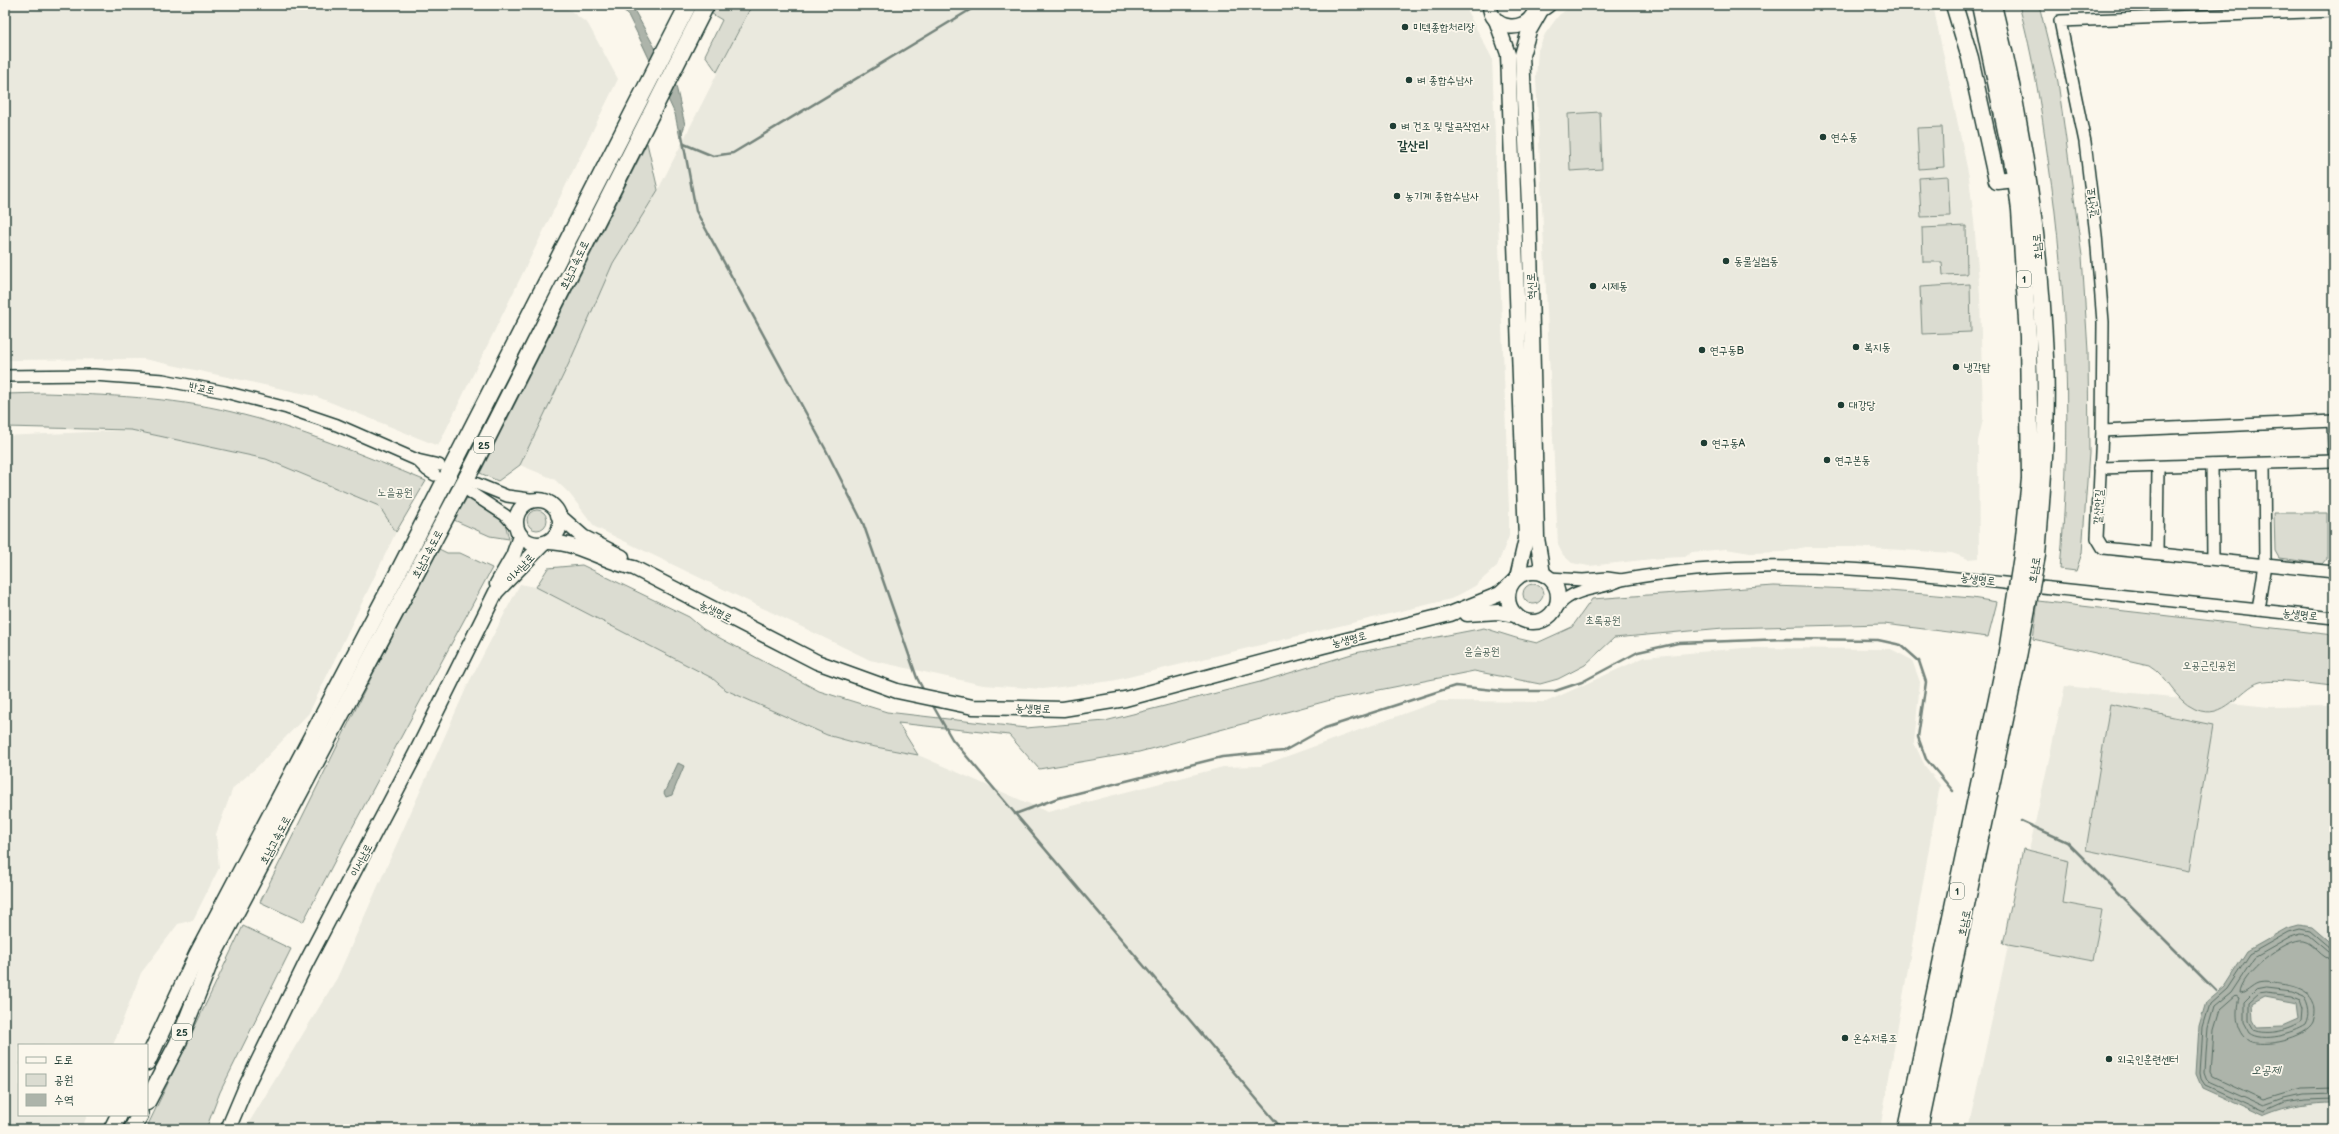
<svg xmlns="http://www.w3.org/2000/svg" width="2339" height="1134" viewBox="0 0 2339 1134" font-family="'Balsamiq Sans','Poor Story',sans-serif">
<rect width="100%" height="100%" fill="#fbf7ec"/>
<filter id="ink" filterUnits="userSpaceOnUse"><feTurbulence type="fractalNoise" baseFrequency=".025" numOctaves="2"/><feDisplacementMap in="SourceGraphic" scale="8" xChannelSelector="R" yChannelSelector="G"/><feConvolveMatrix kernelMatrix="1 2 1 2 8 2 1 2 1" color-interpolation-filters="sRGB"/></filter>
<g filter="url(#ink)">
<g fill="#eae9de">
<polygon points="5,5 563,5 588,24 618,79 438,446 315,396 144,359 5,360"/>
<polygon points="752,5 1468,5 1468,13 1492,58 1509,510 1509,536 1497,566 1475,586 1451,599 1112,681 1043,689 983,685 870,660 595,527 569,493 554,479 520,465 571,359 613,263 658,190"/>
<polygon points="1573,5 1933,5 1969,177 1974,221 1980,294 1983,420 1978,441 1979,558 1968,559 1952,553 1852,547 1805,547 1783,552 1750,553 1726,549 1692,552 1685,557 1661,558 1589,566 1572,563 1563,555 1558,545 1536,78 1538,50 1545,34 1559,15"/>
<polygon points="131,430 266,459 379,506 396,532 309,713 256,768 233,788 216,834 219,868 193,920 178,924 141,973 113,1045 19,1045 19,1115 87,1115 82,1129 5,1129 5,436"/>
<polygon points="520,584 536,587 712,678 726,690 827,735 860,744 918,755 1048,812 1223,767 1260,766 1439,701 1546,702 1645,657 1743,648 1891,649 1912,660 1920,682 1914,743 1925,766 1940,785 1880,1129 245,1129 337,978 468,684"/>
<polygon points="2065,686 2269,707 2334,706 2334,1129 1968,1129"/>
</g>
<g fill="#dbdcd1" stroke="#7d8c82">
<polygon points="717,5 752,5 717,72 705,55 722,20 712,14"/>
<path d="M2019,5H2039L2058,82L2082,256L2088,351L2089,453L2082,553L2076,571L2060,569C2072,432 2068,295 2048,159C2041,107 2033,56 2019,5Z"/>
<polygon points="1600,112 1602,169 1570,171 1568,114"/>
<polygon points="1942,127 1944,167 1919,169 1917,128"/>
<polygon points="647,143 658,190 613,263 571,359 520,465 498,481 480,473"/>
<polygon points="1948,176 1950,216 1921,217 1919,178"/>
<polygon points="1966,226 1967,274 1943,275 1942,262 1923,262 1922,228"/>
<polygon points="1970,284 1971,332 1922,334 1920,287"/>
<path d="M44,393C107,395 170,397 232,412C299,428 363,455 426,481L396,532L379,506L266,459L131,430L5,427V394Z"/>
<polygon points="467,498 505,523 509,539 490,536 454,520"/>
<circle cx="537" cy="520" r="10"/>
<polygon points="2274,513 2327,513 2327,558 2322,564 2279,558 2275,551"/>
<polygon points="439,549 447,553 460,553 492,568 344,843 303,922 260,902 373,674"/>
<polygon points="582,565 689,617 703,629 819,691 887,712 1026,728 1105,721 1260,682 1355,653 1484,628 1516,638 1537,643 1572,627 1592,599 1774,586 1877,590 1972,598 1997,602 1988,637 1884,624 1723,628 1614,638 1585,665 1558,679 1540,684 1474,671 1334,699 1139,752 1039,769 1009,735 898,723 918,755 860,744 827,735 726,690 712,678 536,587 548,568"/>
<circle cx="1533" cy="594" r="10"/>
<path d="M2038,601L2334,635V686C2316,685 2276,677 2260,682C2240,688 2225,722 2195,709C2173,699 2168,676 2149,665L2033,639Z"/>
<polygon points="2110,704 2213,725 2189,871 2086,850"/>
<polygon points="2023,849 2069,860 2063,903 2102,910 2093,961 2003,944"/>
<polygon points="243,926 291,949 220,1092 206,1129 146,1129"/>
</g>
<g fill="#adb4aa" stroke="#74847b" fill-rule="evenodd">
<polygon points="616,5 630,5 633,8 676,86 685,125 680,138 675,114 639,37 627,13"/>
<polygon points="678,763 684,766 672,795 666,797 664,793"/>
<path d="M2299,925L2312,927L2334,946V1103C2308,1103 2288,1106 2264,1116L2202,1088L2196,1074L2199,1026L2206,1002L2224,987L2247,951L2288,928ZM2265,997L2297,1003L2299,1019L2283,1026L2257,1027L2253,1020L2252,1004Z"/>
</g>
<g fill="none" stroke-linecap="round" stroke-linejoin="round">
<g stroke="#586d63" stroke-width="1">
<polyline points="2334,949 2330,948 2310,931 2300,929 2289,932 2250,954 2227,989 2210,1004 2203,1027 2200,1073 2201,1079 2205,1085 2264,1112 2284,1103 2303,1100 2334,1099"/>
<polyline points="2334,954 2328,952 2308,935 2300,934 2291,937 2254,958 2231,993 2214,1007 2208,1028 2206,1052 2205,1073 2208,1081 2264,1106 2284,1099 2302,1095 2334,1094"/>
<path d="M2334,960C2320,959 2315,943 2303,941C2286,938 2240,975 2240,993C2245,993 2252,985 2258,983C2266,981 2273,983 2280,984C2304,987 2321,997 2313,1024C2306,1039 2264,1048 2250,1041C2236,1033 2235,1011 2239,998L2236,996L2220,1010L2214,1030L2211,1072L2213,1076L2264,1100L2301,1089L2334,1088"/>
<path d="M2266,988L2291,991L2303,996C2309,1004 2311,1017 2306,1026C2294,1034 2263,1043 2250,1033L2244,1022V1002L2256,990Z"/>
<path d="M2266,993L2290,996L2300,1000L2303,1009L2302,1022C2291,1030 2268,1036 2254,1030L2249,1021V1003L2259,994Z"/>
</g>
<g stroke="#74847b" stroke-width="2.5">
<polyline points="681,130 696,211 826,450 863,523 917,678 924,691"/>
<polyline points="684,144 713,156 733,153 978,5"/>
<polyline points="932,704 952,739 1282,1129"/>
<polyline points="1015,814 1058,798 1222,757 1284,751 1325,728 1455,686 1504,691 1555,691 1582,682 1638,652 1678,643 1784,639 1878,640 1901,645 1919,661 1926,682 1918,737 1926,759 1953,791"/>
<polyline points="2021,821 2067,842 2216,991"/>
</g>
<defs>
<g id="minor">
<polyline points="2334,11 2060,21 2085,142 2096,235 2103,322 2102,431 2097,538 2103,548 2334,572"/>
<polyline points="5,376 94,375 163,380 225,392 287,408 337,425 417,460 439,465"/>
<polyline points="2333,421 2334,452"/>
<polyline points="2102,431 2334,421"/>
<polyline points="417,460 427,470 435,475"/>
<polyline points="2212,465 2213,558"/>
<polyline points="2100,468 2334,461"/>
<polyline points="475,483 507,496 537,500"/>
<polyline points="470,492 505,515 516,527"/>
<polyline points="2157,553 2158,468"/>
<polyline points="1549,578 1583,580 1607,578 1621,580"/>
<polyline points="2258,610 2265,564 2264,464"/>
<path d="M1554,611C1558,606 1562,601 1567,598C1583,587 1604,589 1621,580C1750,556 1875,569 2004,583C2114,594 2224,606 2334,618"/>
</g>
<g id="major">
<path d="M1490,5C1490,30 1524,34 1534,13"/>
<polyline points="1496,20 1508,54 1526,539 1517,578"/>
<circle cx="538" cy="522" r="22"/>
<polyline points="558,515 583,537 622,557"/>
<path d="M549,542C580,543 604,562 634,568L817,662L897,691L973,707L1063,709L1125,699L1323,646L1450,614L1500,594L1512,583"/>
<circle cx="1533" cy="597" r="25"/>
<polyline points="1543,574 1537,538 1529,205 1522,55 1529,31 1541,10 1548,5"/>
<polyline points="497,584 513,556 520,536"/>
<polyline points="1467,614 1498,612 1516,615"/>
<polyline points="228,1129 247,1084 306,963 416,753 496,592 543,544"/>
</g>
<g id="highway">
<polyline points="1954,5 1970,58 1997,181 2016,179"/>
<polyline points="1980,5 2016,179 2020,210 2028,337 2030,479 2022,556"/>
<path d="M1993,5C2022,121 2040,239 2045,358C2048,424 2042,490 2037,555"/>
<polyline points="147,1062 197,955 400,569 688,5"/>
<polyline points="147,1102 178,1043 211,959 474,464 706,5"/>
<polyline points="112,1129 119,1115"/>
<polyline points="132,1129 140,1115"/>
<polyline points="1906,1129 2007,652"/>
<polyline points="1919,1129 2018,657"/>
</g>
</defs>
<use href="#minor" stroke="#1f3d34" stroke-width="14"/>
<use href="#major" stroke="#1f3d34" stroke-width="17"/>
<use href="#highway" stroke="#1f3d34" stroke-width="19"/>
<use href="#minor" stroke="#fbf7ec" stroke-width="11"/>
<use href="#major" stroke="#fbf7ec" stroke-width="14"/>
<use href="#highway" stroke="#fbf7ec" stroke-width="16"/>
<defs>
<g id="highway-bridge">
<polyline points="2007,652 2022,556"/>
<polyline points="2018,657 2037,555"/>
</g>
</defs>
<use href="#highway-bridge" stroke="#1f3d34" stroke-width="19" stroke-linecap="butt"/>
<use href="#highway-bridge" stroke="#fbf7ec" stroke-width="16"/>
</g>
</g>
<g fill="#1f3d34" stroke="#fbf7ec" stroke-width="1.5">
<circle cx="1405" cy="27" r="4"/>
<circle cx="1409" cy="80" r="4"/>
<circle cx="1393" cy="126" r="4"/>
<circle cx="1823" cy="137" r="4"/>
<circle cx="1397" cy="196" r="4"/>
<circle cx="1726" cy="261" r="4"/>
<circle cx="1593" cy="286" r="4"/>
<circle cx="1856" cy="347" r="4"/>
<circle cx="1702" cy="350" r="4"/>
<circle cx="1956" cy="367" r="4"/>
<circle cx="1841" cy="405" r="4"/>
<circle cx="1704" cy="443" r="4"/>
<circle cx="1827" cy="460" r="4"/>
<circle cx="1845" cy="1038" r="4"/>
<circle cx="2109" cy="1059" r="4"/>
</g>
<g text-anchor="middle" stroke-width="3.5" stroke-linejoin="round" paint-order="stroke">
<g fill="#fbf7ec" stroke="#61756b" stroke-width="1">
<rect x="2017" y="271" width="14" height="16" rx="3"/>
<rect x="474" y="437" width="20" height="16" rx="3"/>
<rect x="1950" y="883" width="14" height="16" rx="3"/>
<rect x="172" y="1024" width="20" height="16" rx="3"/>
</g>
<g font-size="10" font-weight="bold" fill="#1f3d34">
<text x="2024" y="283">1</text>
<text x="484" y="449">25</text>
<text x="1957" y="895">1</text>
<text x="182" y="1036">25</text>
</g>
<g font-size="11" fill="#1f3d34" stroke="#fbf7ec" text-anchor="start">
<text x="1413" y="31">미텍종합처리장</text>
<text x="1417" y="84">벼 종합수납사</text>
<text x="1401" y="130">벼 건조 및 탈곡작업사</text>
<text x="1831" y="141">연수동</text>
<text x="1405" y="200">농기계 종합수납사</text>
<text x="1734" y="265">동물실험동</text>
<text x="1601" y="290">시제동</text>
<text x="1864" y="351">복지동</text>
<text x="1710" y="354">연구동B</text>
<text x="1964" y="371">냉각탑</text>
<text x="1849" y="409">대강당</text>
<text x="1712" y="447">연구동A</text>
<text x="1835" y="464">연구본동</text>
<text x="1853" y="1042">온수저류조</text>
<text x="2117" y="1063">외국인훈련센터</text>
</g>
<g font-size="11" fill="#1f3d34" stroke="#fbf7ec">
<text transform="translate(2092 203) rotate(-97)" y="4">갈산1로</text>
<text transform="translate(2037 247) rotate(-94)" y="4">호남로</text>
<text transform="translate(574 265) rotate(-64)" y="4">호남고속도로</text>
<text transform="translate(1531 286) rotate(-92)" y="4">혁신로</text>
<text transform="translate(202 388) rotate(11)" y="4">반교로</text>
<text transform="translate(2098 507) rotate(-87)" y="4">갈산안길</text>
<text transform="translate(427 554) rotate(-62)" y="4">호남고속도로</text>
<text transform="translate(520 568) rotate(-47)" y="4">이서남로</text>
<text transform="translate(2034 570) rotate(-80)" y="4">호남로</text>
<text transform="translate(1978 579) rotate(7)" y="4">농생명로</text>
<text transform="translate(716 611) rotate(27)" y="4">농생명로</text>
<text transform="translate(2300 614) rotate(6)" y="4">농생명로</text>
<text transform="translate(1349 639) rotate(-14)" y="4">농생명로</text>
<text transform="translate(1033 708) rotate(2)" y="4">농생명로</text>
<text transform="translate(275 840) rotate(-62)" y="4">호남고속도로</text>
<text transform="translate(361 860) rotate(-63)" y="4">이서남로</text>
<text transform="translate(1964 923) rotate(-78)" y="4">호남로</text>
</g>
<g font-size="11" fill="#455d53" stroke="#fbf7ec">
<text x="395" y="496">노을공원</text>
<text x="1603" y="624">초록공원</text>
<text x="1482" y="655">윤슬공원</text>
<text x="2209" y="669">오공근린공원</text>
</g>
<g font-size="12" font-style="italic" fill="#425b52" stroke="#fbf7ec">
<text x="2266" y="1074">오공제</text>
</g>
<g font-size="13" font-weight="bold" fill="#1f3d34" stroke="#fbf7ec">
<text x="1413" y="150">갈산리</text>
</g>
</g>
<rect width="2339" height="1134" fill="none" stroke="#fbf7ec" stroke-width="20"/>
<rect x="10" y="10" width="2319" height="1114" fill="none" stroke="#1f3d34" stroke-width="1.5" filter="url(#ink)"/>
<rect x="18" y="1044" width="130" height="72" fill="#fbf7ec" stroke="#a3ada2"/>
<rect x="26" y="1057" width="20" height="6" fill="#fbf7ec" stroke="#a3ada2"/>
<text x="54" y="1064" font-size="12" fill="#1f3d34">도로</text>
<rect x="26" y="1074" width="20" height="12" fill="#dbdcd1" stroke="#a3ada2"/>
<text x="54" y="1084" font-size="12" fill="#1f3d34">공원</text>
<rect x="26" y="1094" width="20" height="12" fill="#adb4aa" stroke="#a3ada2"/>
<text x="54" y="1104" font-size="12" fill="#1f3d34">수역</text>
</svg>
